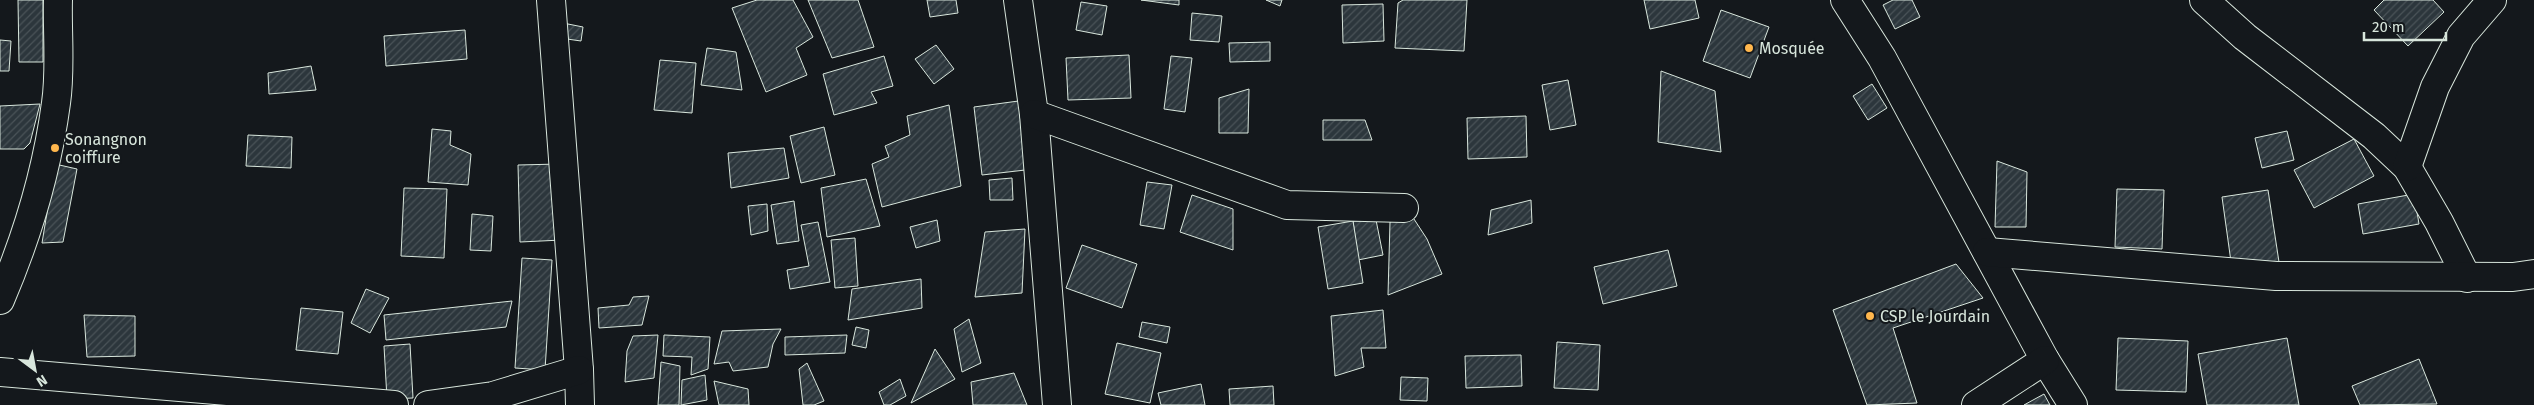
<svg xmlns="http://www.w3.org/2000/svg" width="2534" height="405" viewBox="0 0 2534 405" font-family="'Fira Sans',sans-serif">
<defs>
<pattern id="building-hatch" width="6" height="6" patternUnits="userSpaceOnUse" patternTransform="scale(1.25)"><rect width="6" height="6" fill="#2c363c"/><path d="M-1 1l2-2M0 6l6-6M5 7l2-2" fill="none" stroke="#4a5358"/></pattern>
</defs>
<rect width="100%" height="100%" fill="#14181c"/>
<g fill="url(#building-hatch)" stroke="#d8e6dc">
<polygon points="18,0 43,0 43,62 19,62"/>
<polygon points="757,0 793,0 813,37 796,48 807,75 766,92 732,8"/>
<polygon points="808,0 858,0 874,47 832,58"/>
<polygon points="927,0 956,0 958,13 930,17"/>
<polygon points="1141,0 1179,0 1179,5"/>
<polygon points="1266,0 1282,0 1280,6"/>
<polygon points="1403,0 1467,0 1464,51 1395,48 1398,3"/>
<polygon points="1644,0 1695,0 1699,18 1650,29"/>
<polygon points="1893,0 1912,0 1920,17 1895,29 1883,5"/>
<polygon points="2384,0 2433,0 2444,12 2408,46 2374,10"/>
<polygon points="1081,2 1107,6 1102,35 1076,30"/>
<polygon points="1383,4 1384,41 1343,43 1342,5"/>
<polygon points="1721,10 1769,27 1750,78 1703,61"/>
<polygon points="1192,13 1222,16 1219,42 1190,40"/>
<polygon points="563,23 583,27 581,41 560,38"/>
<polygon points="465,30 467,59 386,66 384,36"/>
<polygon points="0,40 11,41 9,71 0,71"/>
<polygon points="1270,42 1270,61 1230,62 1229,43"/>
<polygon points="936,45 954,69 934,84 915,59"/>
<polygon points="707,48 736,52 742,90 701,85"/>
<polygon points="1129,55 1131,98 1068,100 1066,58"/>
<polygon points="884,56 893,86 871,92 877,103 834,115 823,74"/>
<polygon points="1171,56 1192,58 1185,112 1164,109"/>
<polygon points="660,60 696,63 692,113 654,110"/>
<polygon points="311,66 316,90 269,94 268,73"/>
<polygon points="1661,71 1715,91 1721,152 1658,142"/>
<polygon points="1568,80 1576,125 1550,130 1542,85"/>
<polygon points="1872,84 1887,108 1868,120 1853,96"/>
<polygon points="1249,89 1248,133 1219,133 1219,98"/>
<polygon points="1026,100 1034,169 982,175 974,107"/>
<polygon points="40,104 30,143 24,149 0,149 0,106"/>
<polygon points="949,105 961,186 882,207 872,164 889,157 885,146 910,135 907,116"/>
<polygon points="1526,116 1527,157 1468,159 1467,118"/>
<polygon points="1323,120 1365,120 1372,140 1323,140"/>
<polygon points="824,127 835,175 801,183 790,136"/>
<polygon points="432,129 451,131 450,145 471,154 468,185 428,182"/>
<polygon points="2287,131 2294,160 2262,168 2255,138"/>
<polygon points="248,135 292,137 291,168 246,166"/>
<polygon points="2354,139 2374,176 2314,208 2294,170"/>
<polygon points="784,148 789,178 731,188 728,153"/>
<polygon points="1997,161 2027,172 2026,227 1995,227"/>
<polygon points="55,164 77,169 63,242 42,243"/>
<polygon points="559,164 562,240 520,242 518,165"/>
<polygon points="1012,178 1013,200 990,200 989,180"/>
<polygon points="866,179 880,226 827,237 821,188"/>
<polygon points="1147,182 1172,185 1164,229 1140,225"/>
<polygon points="404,188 447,189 444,258 401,256"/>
<polygon points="2117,189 2164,190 2162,249 2115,247"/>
<polygon points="2268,190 2279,262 2232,269 2222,197"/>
<polygon points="2414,194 2419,224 2363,234 2358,204"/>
<polygon points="1192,195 1233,209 1233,250 1180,232"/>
<polygon points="1531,200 1532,223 1488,235 1491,210"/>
<polygon points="794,201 799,241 777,244 771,205"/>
<polygon points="767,204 768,231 751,235 748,206"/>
<polygon points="472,214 493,216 491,251 470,250"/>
<polygon points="1412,216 1427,239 1442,274 1388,295 1390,222"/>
<polygon points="937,220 940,241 916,248 910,227"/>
<polygon points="1376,220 1383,255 1358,260 1353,221"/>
<polygon points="1353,221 1363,283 1328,289 1318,227"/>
<polygon points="818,222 830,282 790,289 787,270 809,266 801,225"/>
<polygon points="1025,229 1022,293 975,297 985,232"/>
<polygon points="855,238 858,286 835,288 831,240"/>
<polygon points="1082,245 1137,264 1122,308 1066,288"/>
<polygon points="1668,250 1677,286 1603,304 1594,267"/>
<polygon points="522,258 552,260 545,370 515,368"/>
<polygon points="1956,264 1983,298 1893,328 1917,403 1867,405 1833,310"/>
<polygon points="921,279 922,308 848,320 852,289"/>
<polygon points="366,289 389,298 370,333 351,323"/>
<polygon points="649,296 642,325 599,328 598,308 629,305 633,297"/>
<polygon points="512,301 506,327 386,340 384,315"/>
<polygon points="301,308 343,312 338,354 296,350"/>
<polygon points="1383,310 1386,348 1361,348 1364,367 1335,376 1331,316"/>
<polygon points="84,315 135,316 135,356 87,357"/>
<polygon points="969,319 981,363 962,372 954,329"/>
<polygon points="1142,322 1170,327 1167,343 1139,337"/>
<polygon points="856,327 869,330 866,348 852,345"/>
<polygon points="781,329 773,344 768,367 733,371 729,362 714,364 722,331"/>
<polygon points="658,335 654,378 625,382 627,351 633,336"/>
<polygon points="664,335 710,337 708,369 691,375 692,357 663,356"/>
<polygon points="847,335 845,353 785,355 785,337"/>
<polygon points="2118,338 2188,341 2186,392 2116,390"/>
<polygon points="2287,338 2299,405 2207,405 2198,354"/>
<polygon points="1557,342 1600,345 1598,390 1554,388"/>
<polygon points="1117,343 1161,353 1150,403 1105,394"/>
<polygon points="410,344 413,398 387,399 384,346"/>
<polygon points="935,349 955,379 911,403"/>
<polygon points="1521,355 1522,386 1466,388 1465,356"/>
<polygon points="2419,359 2437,404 2360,405 2352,386"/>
<polygon points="661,362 680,366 679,405 658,405"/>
<polygon points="807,363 824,401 814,405 803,405 799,369"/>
<polygon points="1014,373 1027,405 973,405 971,382"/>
<polygon points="705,375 707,400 681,405 682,380"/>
<polygon points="1401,377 1428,378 1427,401 1400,400"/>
<polygon points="900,379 906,396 890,405 884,405 879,392"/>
<polygon points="714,381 748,389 749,405 719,405"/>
<polygon points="1201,384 1205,405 1161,405 1158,393"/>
<polygon points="1273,386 1274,405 1230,405 1229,389"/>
<polygon points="2044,394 2050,405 2024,405"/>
</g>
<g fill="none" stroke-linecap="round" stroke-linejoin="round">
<defs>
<g id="minor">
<polyline points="551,0 579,370 580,405"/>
<polyline points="1018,0 1034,114 1057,405"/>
<polyline points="1845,0 1882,58 2045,360 2073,405"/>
<polyline points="2204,0 2245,37 2374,136 2407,167 2439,222 2467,278"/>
<polyline points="1034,114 1287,205 1404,208"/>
<polyline points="2407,167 2435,87 2461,36 2492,0"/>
<polyline points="1987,252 2276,276 2513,277 2534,274"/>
<path d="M0,300C27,237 47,171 56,103C61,70 57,33 58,0"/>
<polyline points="0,372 394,405"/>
<polyline points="428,405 493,396 579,370"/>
<polyline points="1976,405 2045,360"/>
</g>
</defs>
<use href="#minor" stroke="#d8e6dc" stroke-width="30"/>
<use href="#minor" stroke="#14181c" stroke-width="28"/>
</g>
<g fill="#ffb74d" stroke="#14181c" stroke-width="2">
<circle cx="1749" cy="48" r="5"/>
<circle cx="55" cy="148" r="5"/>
<circle cx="1870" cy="316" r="5"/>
</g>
<g text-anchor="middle" stroke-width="4" stroke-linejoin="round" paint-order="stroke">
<g font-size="16" fill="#d8e6dc" stroke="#14181c" text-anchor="start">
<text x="1759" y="54">Mosquée</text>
<text x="65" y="145">Sonangnon<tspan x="65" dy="18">coiffure</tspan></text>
<text x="1880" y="322">CSP le Jourdain</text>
</g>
</g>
<g transform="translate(35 370) rotate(148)" stroke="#14181c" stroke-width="4" paint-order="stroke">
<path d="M0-4L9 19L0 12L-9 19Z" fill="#d8e6dc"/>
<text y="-8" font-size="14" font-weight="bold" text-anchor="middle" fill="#d8e6dc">N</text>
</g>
<path d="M2364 32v8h82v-8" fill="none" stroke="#d8e6dc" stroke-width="2.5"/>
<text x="2372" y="32" font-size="15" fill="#d8e6dc" stroke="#14181c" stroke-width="4" paint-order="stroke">20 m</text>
</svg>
